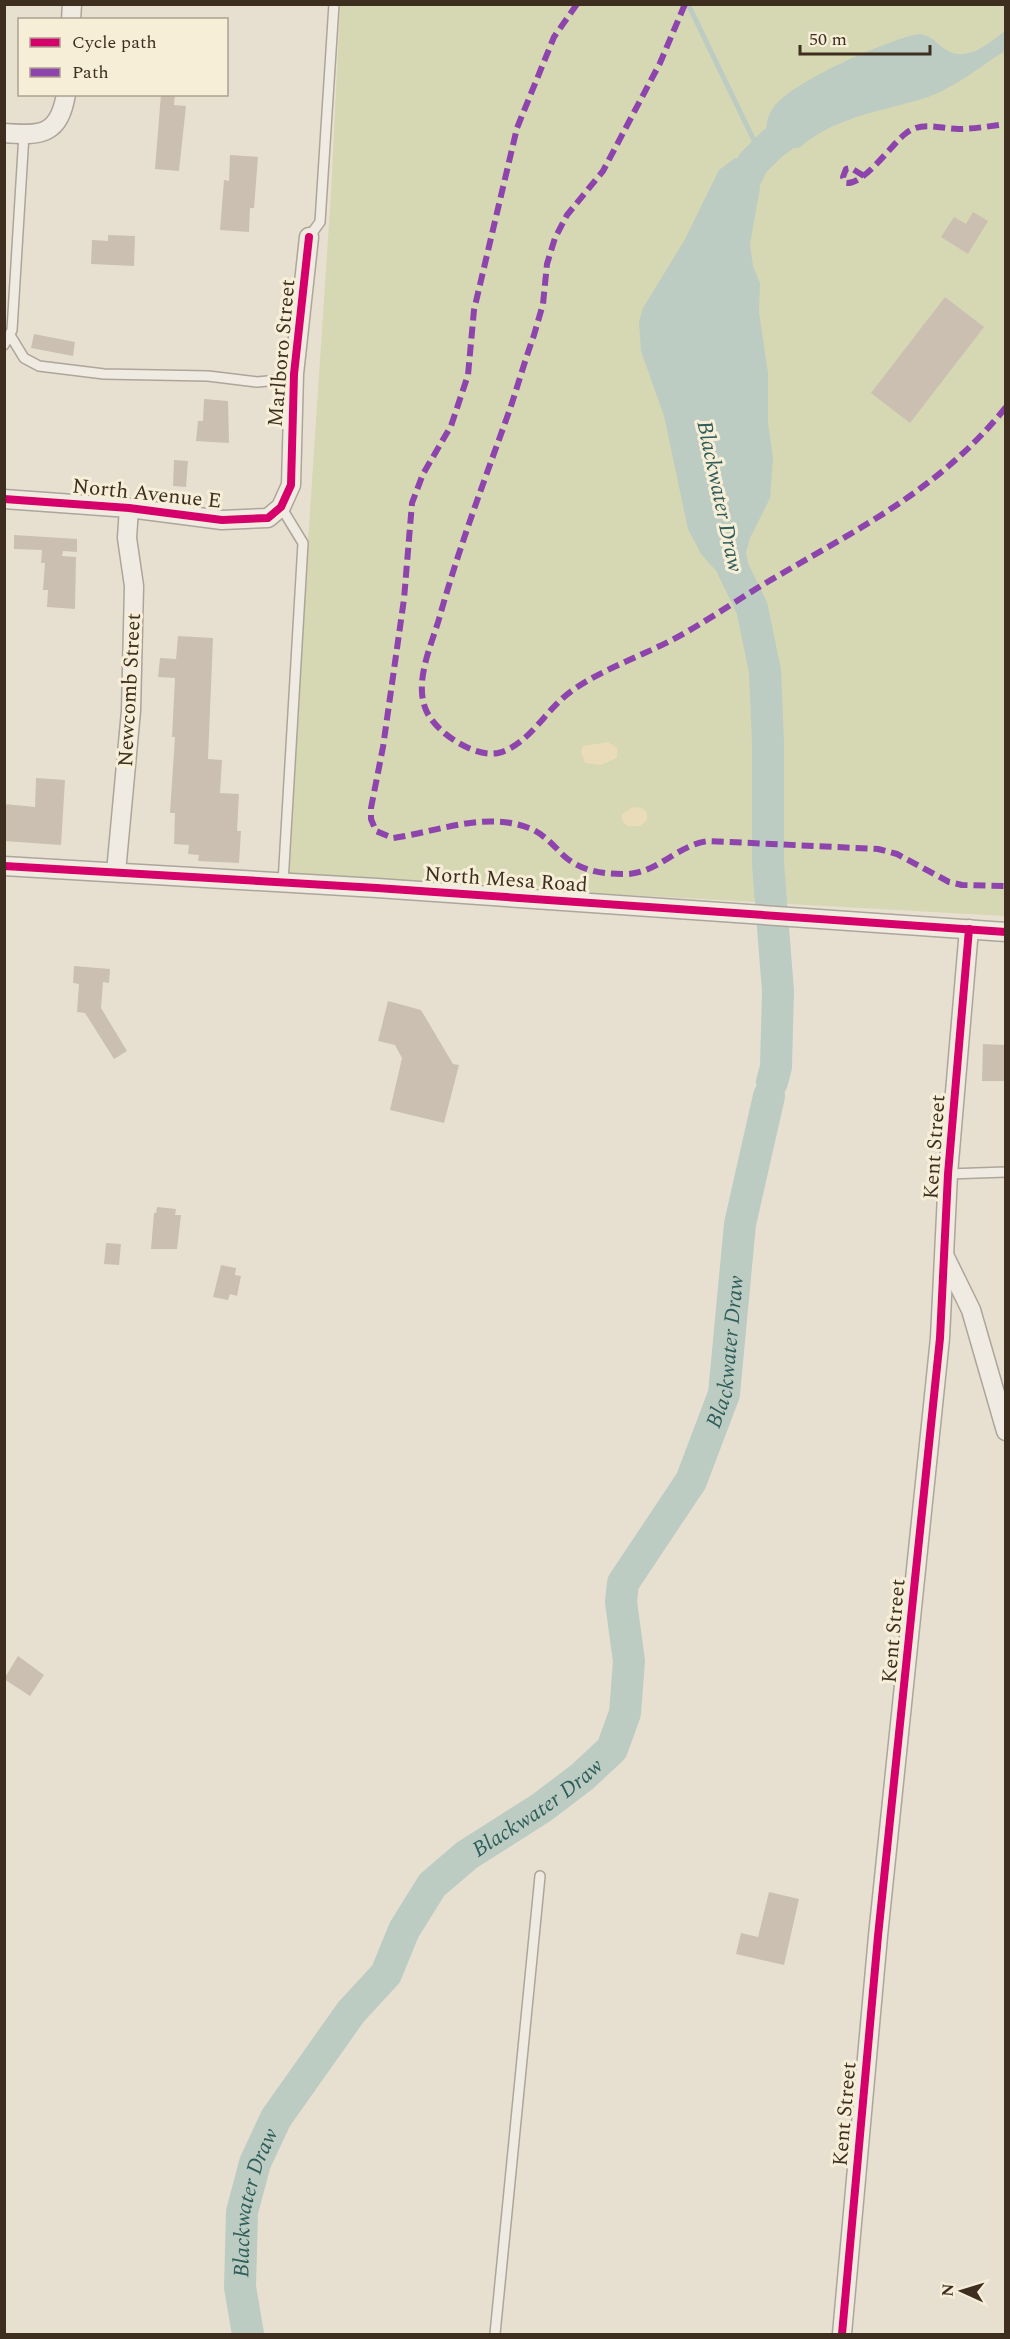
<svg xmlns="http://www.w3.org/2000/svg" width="1010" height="2339" viewBox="0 0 1010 2339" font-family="Spectral,serif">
<rect width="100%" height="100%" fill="#e7e0d1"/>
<polygon fill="#d6d7b3" points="340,5 1005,5 1005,916 286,876 331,193"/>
<g fill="#eadcb9">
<polygon points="608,742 617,748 617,758 601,765 585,763 581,752 583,746"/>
<polygon points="633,807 642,808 647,813 647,820 641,826 627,826 622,820 622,814"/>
</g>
<g fill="#bcccc2">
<path d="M1005,31V51C979,67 952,90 922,99C878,112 835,117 799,148H776L768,140C765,129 766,118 773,108C791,82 885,41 918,34C928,34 935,41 942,47C964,65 987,45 1005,31Z"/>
<polygon points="735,158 745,158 753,163 760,188 750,244 753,266 760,283 759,312 768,373 768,423 773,458 770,498 750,538 743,564 725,573 718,573 701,554 688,529 664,416 641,351 639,322 643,308 684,241 719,170"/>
</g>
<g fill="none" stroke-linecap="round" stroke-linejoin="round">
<polyline stroke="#bcccc2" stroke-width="5" points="688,4 761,155"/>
<g stroke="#bcccc2" stroke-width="32">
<polyline points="734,202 753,163 772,144 806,119"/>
<polyline points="725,528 733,569 752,608 765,671 768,742 768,864 778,991 776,1067 772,1082"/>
<path id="s1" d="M248,2334L240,2287L242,2212L255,2163L276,2118L351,2012L386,1974L404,1930L432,1885L467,1855L541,1808L582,1777L612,1749L625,1713L629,1661L621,1602L623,1583L691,1481L724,1394L740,1224L769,1096"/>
</g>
</g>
<g fill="#cbbfb2">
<polygon points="161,94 175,94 174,105 186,106 179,171 155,169"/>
<polygon points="230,155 258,157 254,208 250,208 249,232 220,230 224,180 229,181"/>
<polygon points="973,212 988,221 968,254 941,237 954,217 966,224"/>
<polygon points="108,235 135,236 134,266 91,264 92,240 108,241"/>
<polygon points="945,297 984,327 910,423 871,393"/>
<polygon points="34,334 75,342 73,356 31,348"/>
<polygon points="204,399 228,401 229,443 196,441 198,421 203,421"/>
<polygon points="174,460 188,461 186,487 173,486"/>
<polygon points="14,535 77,539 77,552 63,551 62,556 76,557 75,609 47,607 48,590 43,590 45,563 41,563 42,550 14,549"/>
<polygon points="178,636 213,638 208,759 222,760 220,793 239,794 237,831 241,831 239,863 198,861 199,855 188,854 189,845 174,844 175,813 170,813 175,737 172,737 175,678 158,677 160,658 176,659"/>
<polygon points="36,778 65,780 61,845 4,841 4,804 35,807"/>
<polygon points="74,966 110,969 109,983 103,982 101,1008 127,1051 114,1059 85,1013 77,1012 79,984 73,983"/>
<polygon points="388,1001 421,1010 453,1064 459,1065 444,1123 390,1110 402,1058 395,1045 378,1041"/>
<polygon points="983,1044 1005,1045 1005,1081 982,1081"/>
<polygon points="157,1207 176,1209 175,1215 181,1215 177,1249 151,1249 154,1213 156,1213"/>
<polygon points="106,1243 121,1244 119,1265 104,1264"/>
<polygon points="221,1265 236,1268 235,1275 241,1276 237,1296 230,1294 228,1300 213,1297"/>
<polygon points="18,1656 44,1675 30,1696 4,1679"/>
<polygon points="769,1892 799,1899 784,1965 736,1954 741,1933 758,1937"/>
</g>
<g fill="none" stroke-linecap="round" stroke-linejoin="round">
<defs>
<g id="service">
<polyline points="309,237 320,222 334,4"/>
<polyline points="10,335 24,358 39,366 104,374 208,376 257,382 279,380 294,374"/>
<polyline points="4,345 12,330 24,134"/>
<polyline points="281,507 303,543 283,883"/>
<polyline points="948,1174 1006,1172"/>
<polyline points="495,2334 540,1876"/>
</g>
<g id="minor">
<polyline points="71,20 72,4"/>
<path d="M4,133C42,136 59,135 66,94"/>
<polyline points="4,499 129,508 222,520 268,518 281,507 291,485 294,374 309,237"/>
<polyline points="4,866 377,888 1006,932"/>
<polyline points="116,872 131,711 134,586 127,538 129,508"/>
<polyline points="945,1257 971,1310 1006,1431"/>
<polyline points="842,2334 878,1936 940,1338 948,1174 969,929"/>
</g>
</defs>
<use href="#service" stroke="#ada599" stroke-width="12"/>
<use href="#minor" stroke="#ada599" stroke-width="21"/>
<use href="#service" stroke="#efebe3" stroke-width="9"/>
<use href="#minor" stroke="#efebe3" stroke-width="18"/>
<g stroke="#8e44ad" stroke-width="6" stroke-dasharray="12 6" stroke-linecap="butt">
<path d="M577,4L554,37L517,128L474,310L468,375L451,426L423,474L412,503L404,599L383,747L371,808V819L376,831L393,838C436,832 485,811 529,828C544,834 553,845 564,856C581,871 602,874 624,874C656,875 677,845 708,841L878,849L897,854L949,882L962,885L1006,886"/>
<path d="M685,4L660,63L603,171L567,215L555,238L547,264L543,304L534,335C525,360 518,385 510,409C485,479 459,547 439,619C431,646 414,682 426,710C435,732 474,758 498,753C530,745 546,708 573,690C603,669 639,657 672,640C708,621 741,597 776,577C863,526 941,488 1006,407"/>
<path d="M864,176L851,168L846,169L843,177L846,183C864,185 891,145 905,134C922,120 940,129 959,129C974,129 990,126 1006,124"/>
</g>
<defs>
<g id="cycleway">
<polyline points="4,499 129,508 222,520 268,518 281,507 291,485 294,374 309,237"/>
<polyline points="4,866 377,888 1006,932"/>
<polyline points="842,2334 878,1936 940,1338 948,1174 969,929"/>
</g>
</defs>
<use href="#cycleway" stroke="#f7eed8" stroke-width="11"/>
<use href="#cycleway" stroke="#d6006c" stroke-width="8"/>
</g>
<g text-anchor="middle" stroke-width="6" stroke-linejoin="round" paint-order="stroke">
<g font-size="21" fill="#3d2e20" stroke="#f7eed8">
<text transform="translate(281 353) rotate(-85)" y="7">Marlboro Street</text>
<text transform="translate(147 493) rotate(6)" y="7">North Avenue E</text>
<text transform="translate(129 690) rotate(-87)" y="7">Newcomb Street</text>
<text transform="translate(506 879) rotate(4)" y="7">North Mesa Road</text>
<text transform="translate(934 1147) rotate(-86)" y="7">Kent Street</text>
<text transform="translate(893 1631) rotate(-85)" y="7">Kent Street</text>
<text transform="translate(844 2114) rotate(-85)" y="7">Kent Street</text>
</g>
<g font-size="22" font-style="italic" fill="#2f5d5a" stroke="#f7eed8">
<text transform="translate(721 496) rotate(78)" y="8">Blackwater Draw</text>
<text dy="8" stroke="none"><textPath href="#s1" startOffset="1158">Blackwater Draw</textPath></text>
<text dy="8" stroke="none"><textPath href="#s1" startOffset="636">Blackwater Draw</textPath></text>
<text dy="8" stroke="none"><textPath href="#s1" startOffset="134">Blackwater Draw</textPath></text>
</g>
</g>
<rect width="1010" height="2339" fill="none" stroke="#3d2e20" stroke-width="12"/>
<rect x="18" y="18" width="210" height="78" fill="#f7eed8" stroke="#ada18e" stroke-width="1.5"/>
<rect x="30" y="38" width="30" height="9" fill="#d6006c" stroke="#ada18e" stroke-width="1.5"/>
<text x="72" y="48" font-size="18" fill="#3d2e20">Cycle path</text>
<rect x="30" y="68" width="30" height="9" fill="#8e44ad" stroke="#ada18e" stroke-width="1.5"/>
<text x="72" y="78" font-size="18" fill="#3d2e20">Path</text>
<g transform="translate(962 2291) rotate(274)" stroke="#f7eed8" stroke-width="4.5" paint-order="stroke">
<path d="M0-4.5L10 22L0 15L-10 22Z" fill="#3d2e20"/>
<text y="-9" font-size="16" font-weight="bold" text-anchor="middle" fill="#3d2e20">N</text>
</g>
<path d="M800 45v9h130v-9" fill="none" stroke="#3d2e20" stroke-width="3"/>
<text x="809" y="45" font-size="18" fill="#3d2e20" stroke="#f7eed8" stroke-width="4.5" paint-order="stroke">50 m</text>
</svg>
